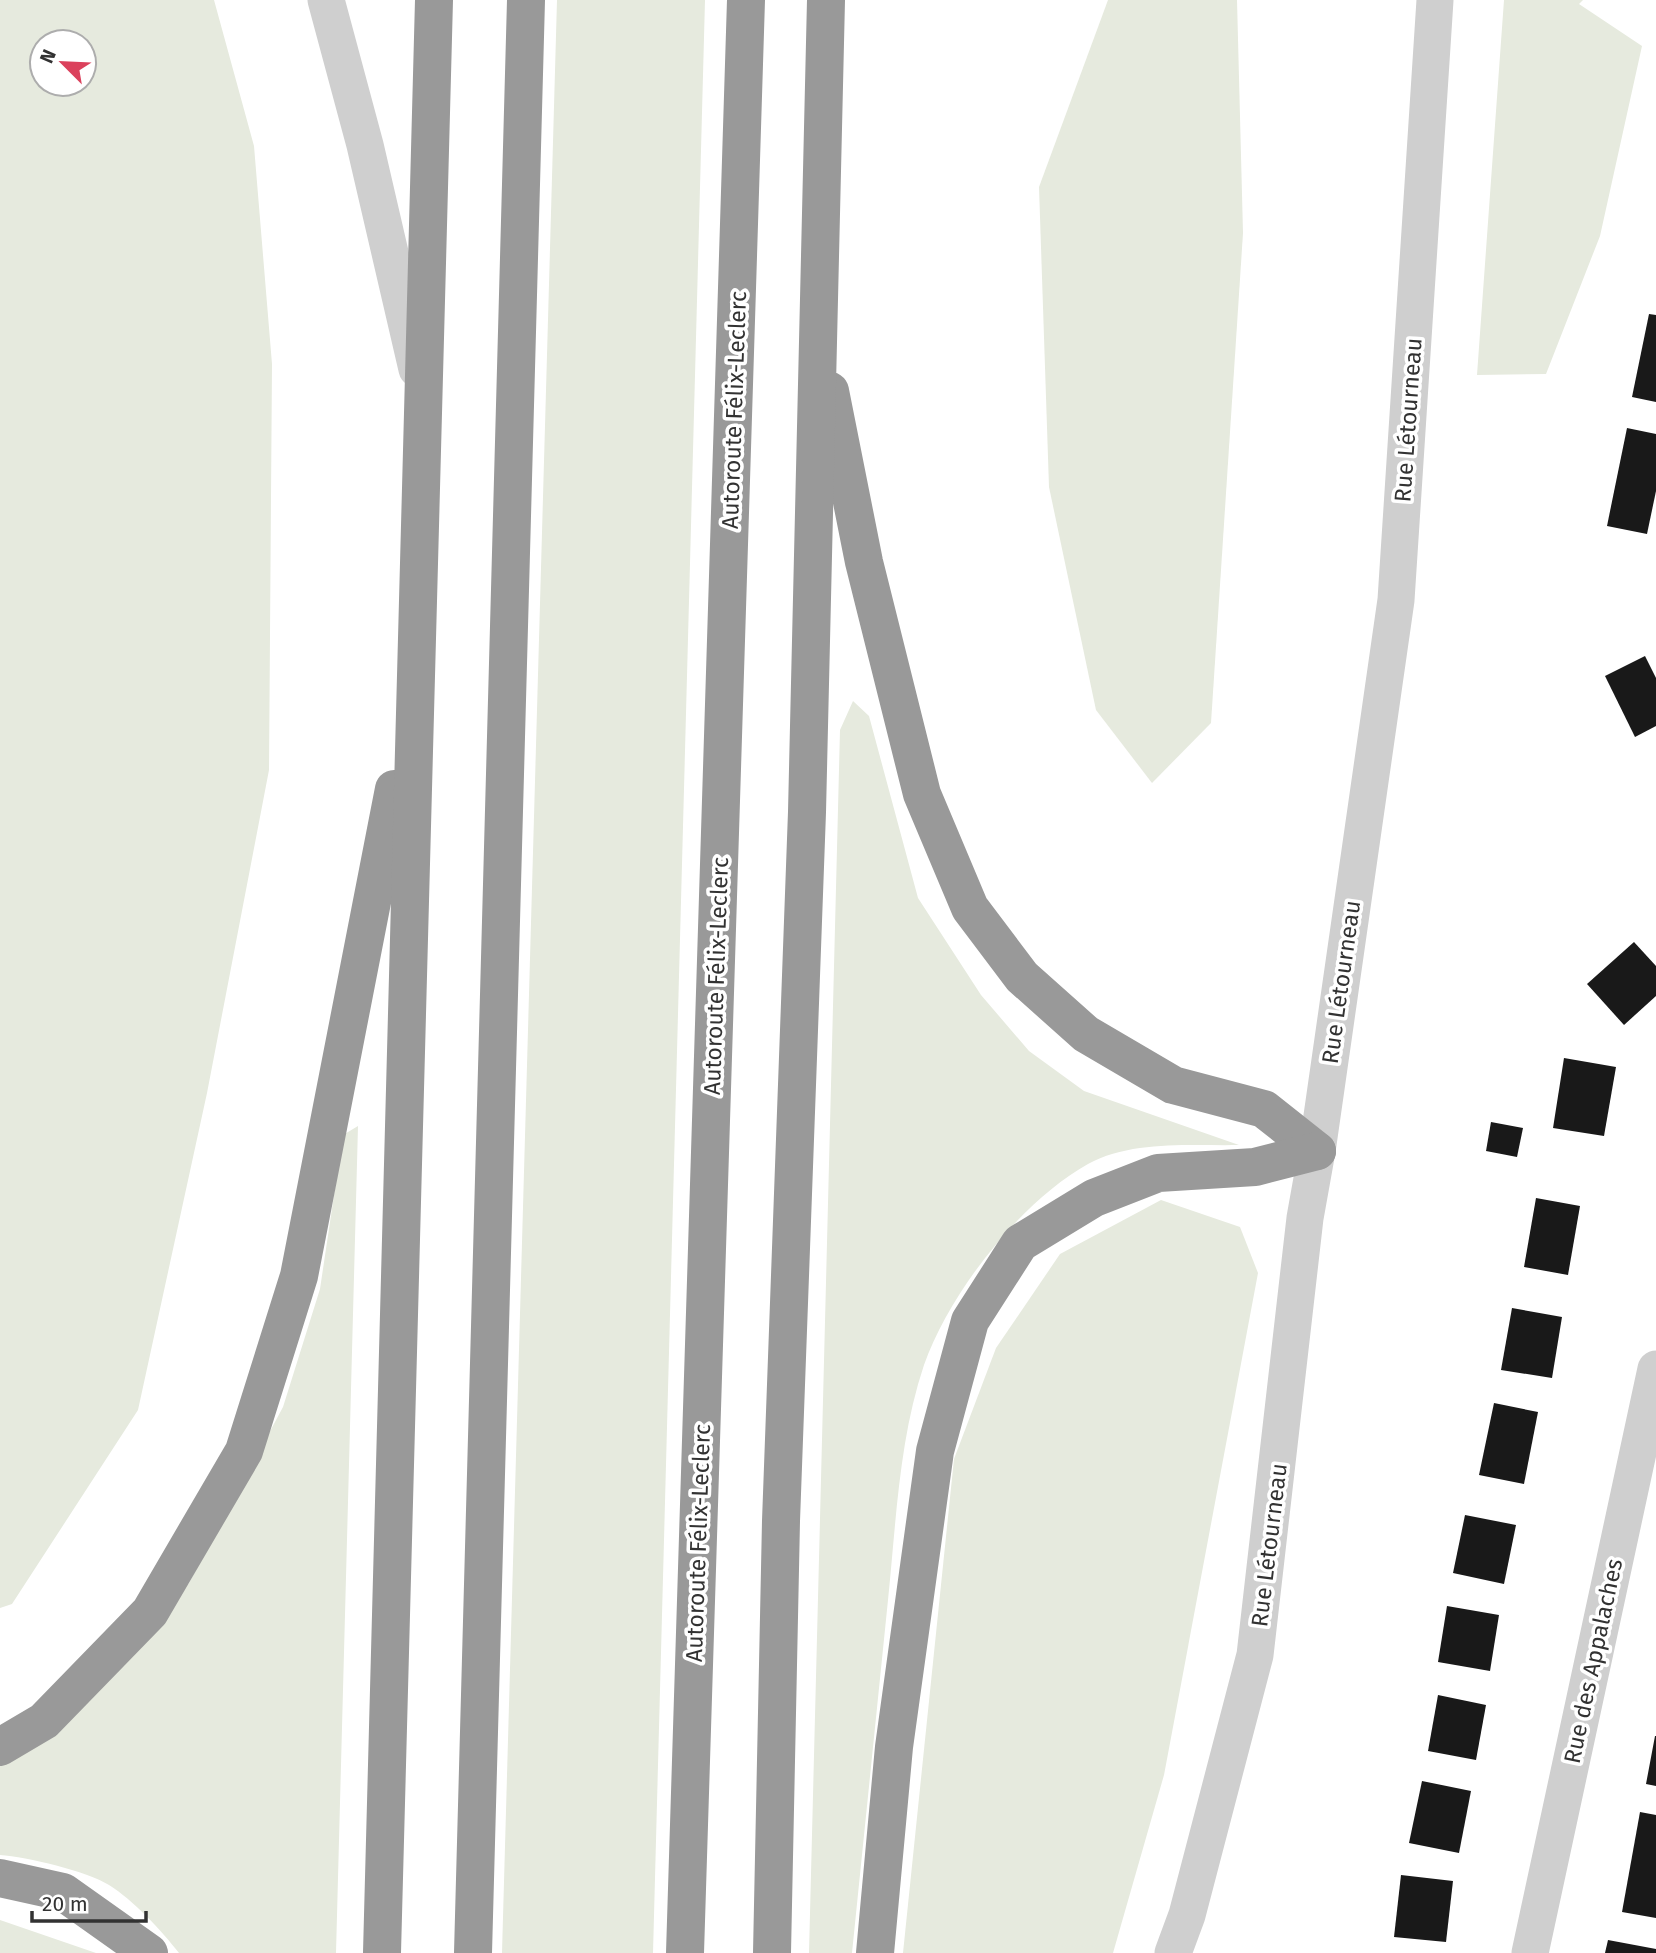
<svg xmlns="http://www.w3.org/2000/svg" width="1656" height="1953" viewBox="0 0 1656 1953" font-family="'Fira Sans',sans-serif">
<rect width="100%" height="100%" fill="#fff"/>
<g fill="#e6eade" fill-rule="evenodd">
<path d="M0,0H214L254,146L272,364L269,770L207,1093L138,1410L12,1604L0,1608ZM42,42H84V84H42Z"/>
<polygon points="557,0 705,0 653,1953 502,1953"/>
<polygon points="1108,0 1237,0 1243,233 1211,723 1152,783 1096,710 1049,487 1039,187"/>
<polygon points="1504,0 1583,0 1579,4 1642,46 1600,236 1546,374 1477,375"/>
<path d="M853,701L869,716L918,898L981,995L1029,1051L1084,1091L1239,1145C1191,1146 1132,1140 1088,1164C1020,1202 950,1292 924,1365C899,1439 896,1523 888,1600C876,1718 864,1835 852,1953H809L840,730Z"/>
<path d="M358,1126L336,1953H179C162,1931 133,1900 109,1885C87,1871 27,1857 0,1855V1759L118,1666L189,1583L283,1407L320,1289L343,1135Z"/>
<polygon points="1161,1200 1240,1227 1258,1273 1164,1775 1113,1953 903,1953 954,1459 996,1348 1060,1254"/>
<polygon points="0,1920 96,1953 0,1953"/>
</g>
<g fill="#191919">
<polygon points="1649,314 1656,315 1656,402 1632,397"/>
<polygon points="1627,428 1656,434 1656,491 1647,534 1607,526"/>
<polygon points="1645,656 1656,678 1656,726 1635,737 1605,676"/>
<polygon points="1634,942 1656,966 1656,996 1624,1025 1587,984"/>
<polygon points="1564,1058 1616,1067 1604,1136 1553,1128"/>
<polygon points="1491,1122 1523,1128 1517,1157 1486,1151"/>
<polygon points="1536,1198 1580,1206 1568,1275 1524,1267"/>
<polygon points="1512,1308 1562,1317 1552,1378 1501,1370"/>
<polygon points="1494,1403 1538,1412 1524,1484 1479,1475"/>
<polygon points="1465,1515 1516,1525 1504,1584 1453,1573"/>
<polygon points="1447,1606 1499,1615 1490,1671 1438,1662"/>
<polygon points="1438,1695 1486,1705 1476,1760 1428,1751"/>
<polygon points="1655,1736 1656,1736 1656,1786 1646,1784"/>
<polygon points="1422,1781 1471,1791 1459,1853 1409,1843"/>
<polygon points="1640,1812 1656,1815 1656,1918 1622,1912"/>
<polygon points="1401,1875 1453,1881 1446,1942 1394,1937"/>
<polygon points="1608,1940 1656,1949 1656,1953 1605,1953"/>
</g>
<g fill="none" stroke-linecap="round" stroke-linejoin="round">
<g stroke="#cfcfcf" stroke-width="37">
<polyline points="326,0 365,145 417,369"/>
<polyline points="1173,1953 1187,1915 1255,1655 1305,1218 1317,1151 1396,600 1435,0"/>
<polyline points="1530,1953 1656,1369"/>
</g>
<g stroke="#999" stroke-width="38">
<polyline points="830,391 864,562 922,794 970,908 1022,977 1086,1034 1173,1085 1264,1109 1317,1151"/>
<polyline points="0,1747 44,1721 150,1612 244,1451 299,1276 394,789"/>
<polyline points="0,1878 63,1892 149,1953"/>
<polyline points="382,1953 434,0"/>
<polyline points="473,1953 526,0"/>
<polyline points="685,1953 746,0"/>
<polyline points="772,1953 781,1521 807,812 826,0"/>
<polyline points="875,1953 894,1747 935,1451 970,1321 1020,1243 1094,1198 1158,1173 1255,1167 1317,1151"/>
</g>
</g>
<g text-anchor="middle" stroke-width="7" stroke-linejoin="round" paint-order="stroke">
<g font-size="23" fill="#323232" stroke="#fff">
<text transform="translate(734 410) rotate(-88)" y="8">Autoroute Félix-Leclerc</text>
<text transform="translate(1408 420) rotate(-86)" y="8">Rue Létourneau</text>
<text transform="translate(716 976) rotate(-88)" y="8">Autoroute Félix-Leclerc</text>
<text transform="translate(1341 982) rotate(-82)" y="8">Rue Létourneau</text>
<text transform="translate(698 1543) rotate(-88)" y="8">Autoroute Félix-Leclerc</text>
<text transform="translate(1269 1545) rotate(-83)" y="8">Rue Létourneau</text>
<text transform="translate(1593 1661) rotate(-78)" y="8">Rue des Appalaches</text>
</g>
</g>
<g transform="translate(63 63) rotate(294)"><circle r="33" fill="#ffffff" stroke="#adadad" stroke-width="2"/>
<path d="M0-5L12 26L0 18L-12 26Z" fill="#db415c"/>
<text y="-10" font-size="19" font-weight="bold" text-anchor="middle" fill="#323232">N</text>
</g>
<path d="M32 1911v10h114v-10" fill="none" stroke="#323232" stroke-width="3.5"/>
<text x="42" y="1911" font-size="21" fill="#323232" stroke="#ffffff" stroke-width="5" paint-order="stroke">20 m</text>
</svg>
